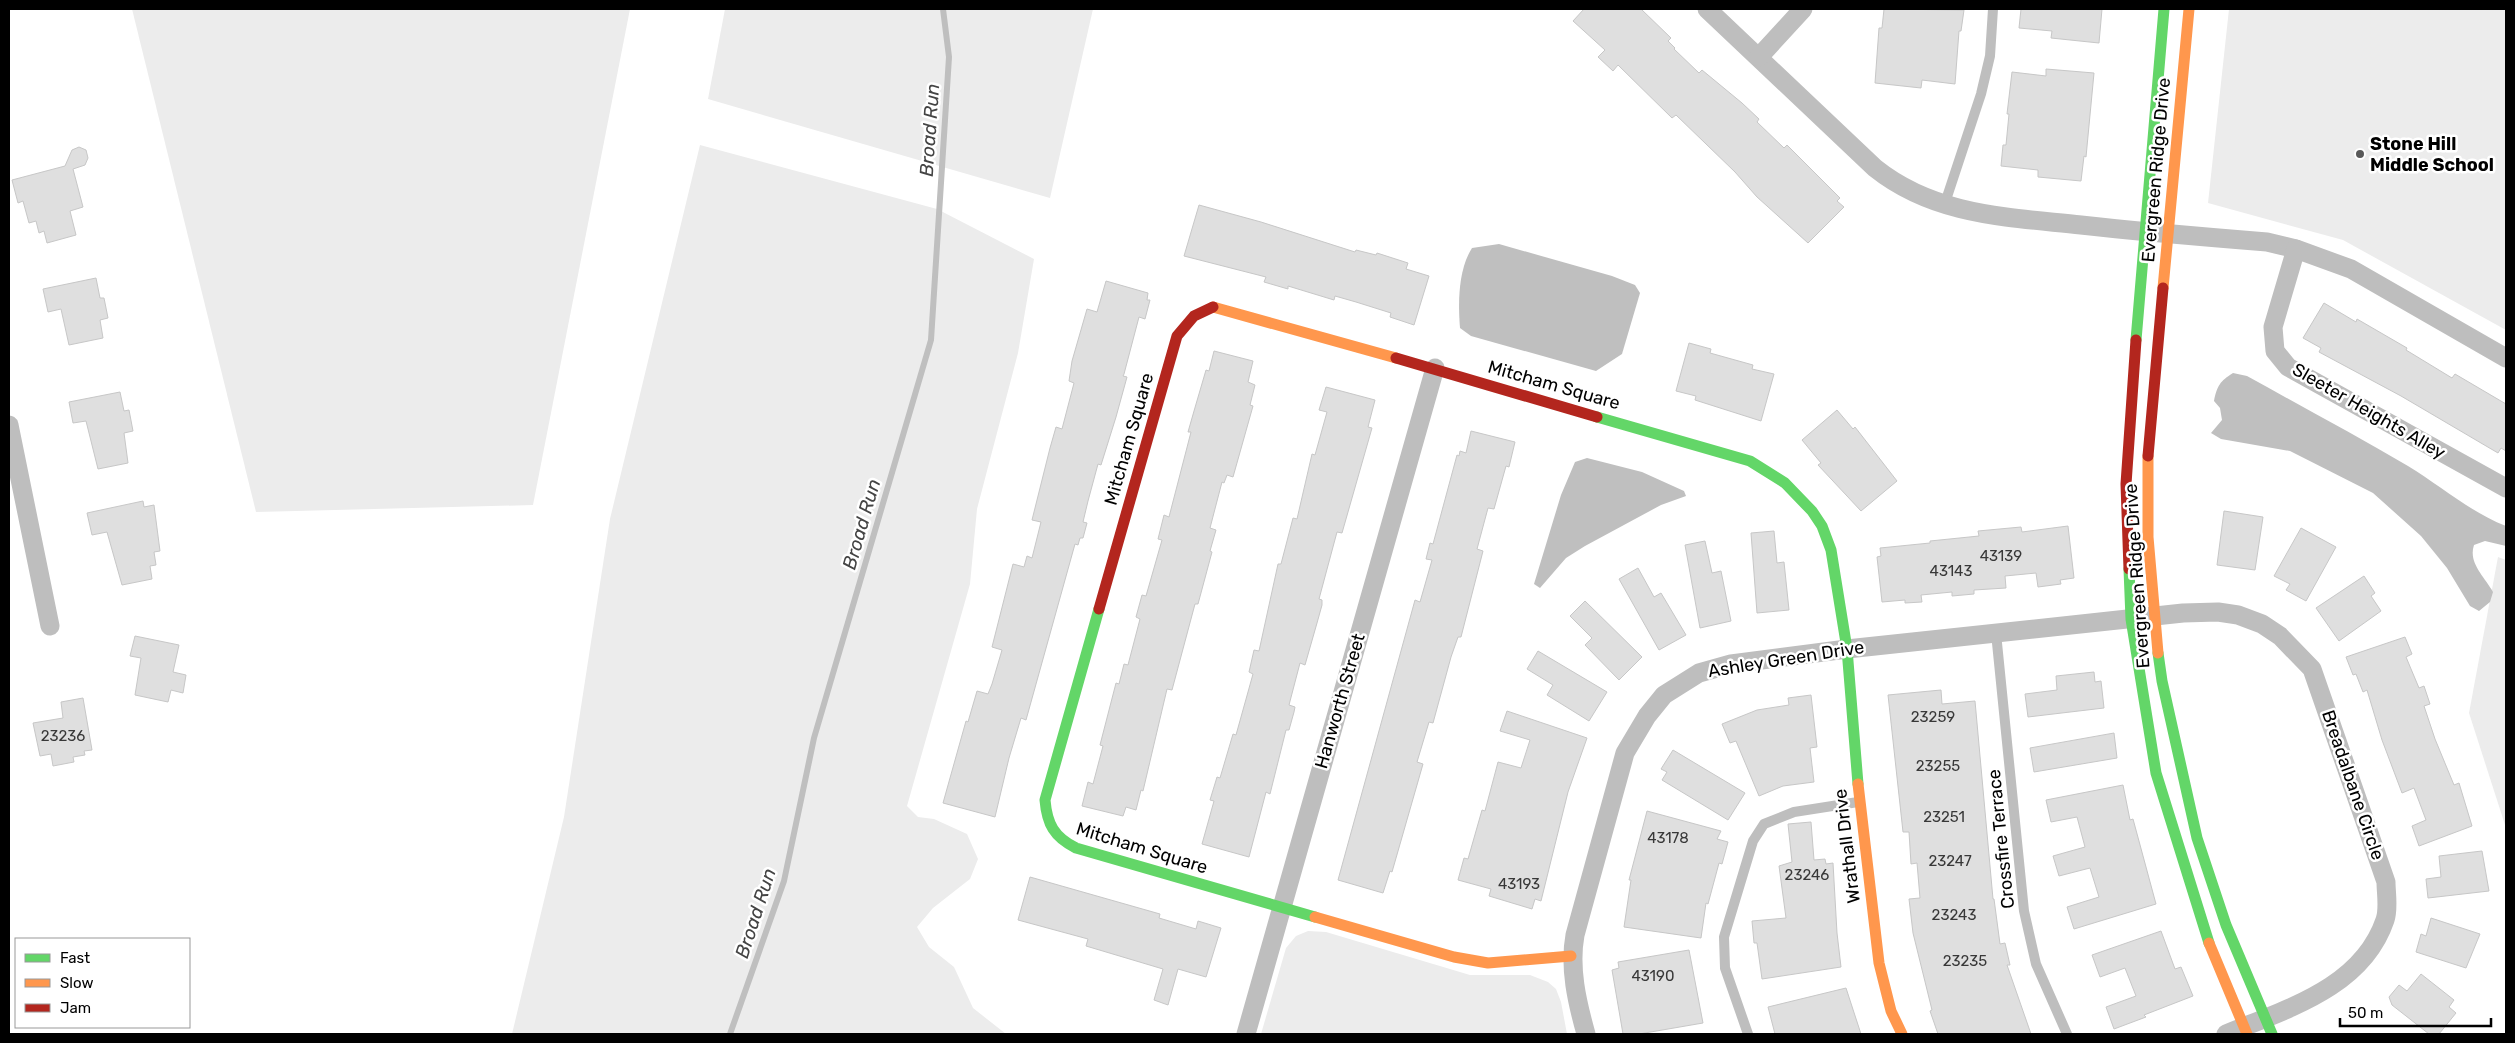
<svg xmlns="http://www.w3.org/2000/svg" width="2515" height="1043" viewBox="0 0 2515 1043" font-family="Rubik,sans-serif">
<rect width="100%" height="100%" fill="#fff"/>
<g fill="#ececec">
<polygon points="132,9 630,9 533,505 256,512"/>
<polygon points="725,9 1093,9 1050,198 708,99"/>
<polygon points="2229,9 2506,9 2506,330 2343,240 2208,203"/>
<polygon points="700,145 937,209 1034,259 1018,353 977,509 970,584 907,806 918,817 934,819 967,834 978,859 970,879 933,908 917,927 929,947 954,967 973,1008 1006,1034 512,1034 564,817 610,519"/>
<polygon points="2498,557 2506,560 2506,828 2469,713"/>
<polygon points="1308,931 1326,932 1470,975 1530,975 1548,982 1556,989 1561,1002 1567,1034 1261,1034 1286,948 1296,936"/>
</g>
<g fill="#bfbfbf">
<path d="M1499,244L1612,276L1635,285L1640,293L1622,354L1596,371L1471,336L1460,328C1458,303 1458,270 1472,248Z"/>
<path d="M2233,373L2247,376C2301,406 2355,435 2408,466C2441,486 2470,512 2506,526V546L2485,541L2474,545C2468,563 2484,576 2493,592L2490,602L2479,611L2470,606L2447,568L2421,536L2373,493L2290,451L2221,439L2211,433L2222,420L2220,408L2214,401C2217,386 2220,381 2233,373Z"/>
<polygon points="1587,458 1642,472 1684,491 1686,496 1661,505 1585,546 1566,558 1540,588 1534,584 1561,495 1575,462"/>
</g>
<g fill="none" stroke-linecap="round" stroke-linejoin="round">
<polyline stroke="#bfbfbf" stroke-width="6" points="730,1034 784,881 814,738 931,340 949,57 943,9"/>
</g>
<g fill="#dfdfdf" stroke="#c7c7c7">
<polygon points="1584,9 1641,9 1671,38 1668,41 1675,48 1674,49 1699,73 1702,70 1742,103 1759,119 1757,122 1784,148 1787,145 1840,198 1837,201 1844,207 1808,243 1757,197 1735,172 1676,115 1672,118 1618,65 1613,71 1598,57 1605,50 1573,21"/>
<polygon points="1884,9 1964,10 1961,31 1959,31 1955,84 1922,80 1921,88 1875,83 1879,28 1882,28"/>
<polygon points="2021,9 2102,9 2099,43 2051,38 2052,31 2019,28"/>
<polygon points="2046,69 2094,73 2086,157 2084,156 2081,181 2038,177 2038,170 2001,166 2003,145 2006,145 2009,114 2007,114 2012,72 2046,76"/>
<polygon points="79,147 86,150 88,158 85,165 73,169 83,207 70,211 76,235 47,243 44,231 39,233 36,221 29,223 23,201 18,203 12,180 65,166 72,150"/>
<polygon points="1199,205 1261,222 1355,252 1356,250 1376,255 1377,253 1408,263 1406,269 1429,276 1414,325 1390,317 1391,313 1356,302 1335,296 1334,300 1288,286 1288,289 1264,282 1266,277 1184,256"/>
<polygon points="96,278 100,298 104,298 108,318 100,320 103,338 69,345 61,309 48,312 43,289"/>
<polygon points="1106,281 1148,293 1147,300 1150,300 1145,319 1139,317 1124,374 1123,376 1127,377 1116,417 1101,465 1098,464 1088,501 1083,522 1087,523 1083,538 1080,538 1078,545 1075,544 1026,720 1021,718 1009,758 995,817 943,803 966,721 968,722 977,691 988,694 992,684 1002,650 992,647 1013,564 1024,567 1027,556 1032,558 1041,522 1032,520 1050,448 1056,427 1062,429 1074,383 1069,381 1072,361 1087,309 1097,312"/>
<polygon points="2324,303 2356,322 2357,319 2407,348 2406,350 2452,378 2455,374 2506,404 2506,451 2501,448 2498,453 2401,396 2319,352 2321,348 2303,338"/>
<polygon points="1689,343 1711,349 1710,353 1753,365 1752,369 1774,374 1761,421 1695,400 1696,396 1676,391"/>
<polygon points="1214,351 1253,361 1248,382 1255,385 1250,405 1253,406 1233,477 1227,475 1224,483 1222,482 1210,528 1216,530 1210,551 1212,552 1198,604 1195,604 1172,690 1167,689 1143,791 1141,790 1136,810 1126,807 1123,816 1082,806 1088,782 1093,784 1103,746 1100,745 1116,683 1119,684 1124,664 1128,665 1140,619 1136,617 1142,595 1146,596 1162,540 1158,539 1164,515 1169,517 1191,432 1188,432 1194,411 1206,370 1209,371"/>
<polygon points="1326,387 1375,400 1368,427 1372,428 1342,533 1337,532 1319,599 1322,600 1322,605 1317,623 1305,665 1300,663 1289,705 1295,707 1294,712 1289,730 1286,730 1270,794 1266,792 1249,857 1202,844 1214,801 1210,800 1217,777 1220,778 1233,734 1236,735 1253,674 1249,672 1254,650 1259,651 1278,564 1281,564 1293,518 1297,519 1312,454 1315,455 1327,412 1319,410"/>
<polygon points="120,392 124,411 129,410 133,431 124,433 128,463 98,469 86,421 73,423 69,402"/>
<polygon points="1837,410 1853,429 1855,427 1897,481 1861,511 1818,465 1821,463 1802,440"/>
<polygon points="1471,431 1515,442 1509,467 1506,466 1494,509 1488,508 1477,549 1483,551 1461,637 1458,637 1451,657 1433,723 1429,722 1417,762 1423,764 1392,872 1390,871 1383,893 1338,880 1415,600 1420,602 1432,560 1426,559 1430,543 1433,544 1457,455 1459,456 1460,451 1466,453"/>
<polygon points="143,501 144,507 154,505 160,551 154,552 156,565 150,566 152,579 122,585 107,532 92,535 87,513"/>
<polygon points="2224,511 2263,517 2255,570 2217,565"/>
<polygon points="2068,526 2074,578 2060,580 2061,584 2038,587 2036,573 2005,576 2006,588 1974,590 1974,594 1952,596 1952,592 1921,595 1922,602 1905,603 1905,600 1882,602 1877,557 1881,556 1880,548 1930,543 1930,541 1979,536 1978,531 2021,527 2022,532"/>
<polygon points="2301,528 2336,547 2306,601 2286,590 2290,584 2274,576"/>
<polygon points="1774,531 1777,563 1784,562 1789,610 1757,613 1751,533"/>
<polygon points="1705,541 1712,573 1721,571 1731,621 1700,628 1685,545"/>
<polygon points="1638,568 1654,597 1661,593 1686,635 1659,650 1619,579"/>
<polygon points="2364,576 2375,593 2371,596 2381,611 2339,641 2316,608"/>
<polygon points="1585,601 1642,657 1619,680 1585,645 1592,638 1570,616"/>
<polygon points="135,636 179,645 173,672 186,675 183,693 171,690 168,702 135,695 141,658 130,656"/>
<polygon points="2405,637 2412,654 2406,657 2419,688 2424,686 2430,704 2424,706 2435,739 2454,785 2459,783 2472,826 2419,846 2412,826 2426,820 2414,788 2402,793 2382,740 2367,690 2363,692 2356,674 2353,675 2346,657"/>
<polygon points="1538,651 1607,692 1589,721 1547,695 1553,685 1527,669"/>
<polygon points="2094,672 2095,682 2101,681 2104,708 2028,717 2025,694 2057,690 2056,676"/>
<polygon points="1941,690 1942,704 1975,701 1993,899 1994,899 2000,944 2005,943 2010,965 2007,965 2031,1034 1938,1034 1930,1011 1932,1010 1913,933 1909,899 1920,898 1917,863 1911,864 1909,832 1903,832 1888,695"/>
<polygon points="1811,695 1817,747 1810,748 1814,782 1783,786 1759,796 1736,741 1730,743 1722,724 1757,710 1789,705 1788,698"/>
<polygon points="83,698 92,750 84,751 85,755 73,757 74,762 53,766 51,754 40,756 33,723 63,718 61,702"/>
<polygon points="1507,711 1587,738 1568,792 1541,901 1535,899 1532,909 1489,896 1491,889 1458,880 1464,858 1468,859 1482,810 1485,811 1498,762 1521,768 1530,740 1500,731"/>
<polygon points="2114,733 2117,758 2034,772 2030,748"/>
<polygon points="1673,750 1745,793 1728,820 1662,780 1667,772 1661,769"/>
<polygon points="2123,785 2130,820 2133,819 2156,904 2074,929 2067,907 2099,897 2090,868 2059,876 2053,856 2085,847 2077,817 2051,822 2046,800"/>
<polygon points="1647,811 1721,831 1717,839 1728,842 1722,864 1719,863 1708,904 1706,903 1701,938 1624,927 1631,880 1629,880"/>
<polygon points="1811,822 1814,860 1825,859 1826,864 1833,863 1837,933 1841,967 1762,979 1757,943 1754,943 1752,921 1786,918 1779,866 1792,862 1788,824"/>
<polygon points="2482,851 2489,891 2428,898 2426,879 2441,877 2439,856"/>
<polygon points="1030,877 1160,914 1159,918 1196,929 1198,921 1221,928 1206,977 1178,969 1168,1005 1154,1000 1163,969 1086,946 1088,939 1018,920"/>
<polygon points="2431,918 2480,934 2466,968 2416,952 2421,934 2426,936"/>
<polygon points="2161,931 2175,969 2181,967 2193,996 2144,1015 2146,1017 2114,1029 2106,1007 2136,996 2125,968 2100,977 2092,955"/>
<polygon points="1689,950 1703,1023 1639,1034 1623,1034 1612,970 1619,968 1618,962"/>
<polygon points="2421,974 2454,1000 2449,1007 2456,1013 2439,1034 2429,1034 2392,1005 2389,997 2399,985 2407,991"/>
<polygon points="1846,988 1861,1034 1775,1034 1768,1007"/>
</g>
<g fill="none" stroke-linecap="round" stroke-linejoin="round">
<g stroke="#bebebe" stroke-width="10">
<polyline points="1944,206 1981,94 1990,56 1993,9"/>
<polyline points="1996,633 2024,911 2036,964 2067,1034"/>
<polyline points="1748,1034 1725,968 1724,937 1753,841 1764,824 1794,812 1858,802"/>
</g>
<g stroke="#bebebe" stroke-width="19">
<path d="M1707,9L1875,168C1935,216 2008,217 2081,225C2143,232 2205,237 2267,242L2296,249L2351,269L2506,358"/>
<polyline points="1759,57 1803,9"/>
<polyline points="2296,249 2273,327 2275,351 2288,367 2506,488"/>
<polyline points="9,425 50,626"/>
<polyline points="1246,1034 1435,368"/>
<path d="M1586,1034C1577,1002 1569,968 1575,935L1625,753L1647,716L1664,695L1699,673L1731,664L1847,649L2183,613L2218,612L2238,615L2262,624L2280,636L2312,669L2386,882C2386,893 2389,909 2385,920C2362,988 2286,1009 2226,1034"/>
</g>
<g stroke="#63d668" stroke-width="11">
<polyline points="2136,340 2164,9"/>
<polyline points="1597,417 1750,461 1785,483 1812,511 1822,526 1831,550 1847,649 1858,784"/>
<polyline points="2129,569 2131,619 2156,773 2209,943"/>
<path d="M1099,609L1045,800C1047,824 1054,837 1076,848L1315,917"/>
<polyline points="2158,653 2162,681 2197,838 2226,925 2272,1034"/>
</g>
<g stroke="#ff974d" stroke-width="11">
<polyline points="2163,288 2189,9"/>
<polyline points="1213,307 1396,358"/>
<polyline points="2148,456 2148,537 2158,653"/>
<polyline points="1858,784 1879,963 1891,1011 1902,1034"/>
<polyline points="1315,917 1454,957 1488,963 1571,956"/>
<polyline points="2209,943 2247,1034"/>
</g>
<g stroke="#b3261e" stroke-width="11">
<polyline points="1396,358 1597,417"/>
<polyline points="2148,456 2163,288"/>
<polyline points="2129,569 2126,484 2136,340"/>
<polyline points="1099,609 1177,336 1194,316 1213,307"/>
</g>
</g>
<circle fill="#595959" stroke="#fff" stroke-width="2" cx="2360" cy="154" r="5"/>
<g text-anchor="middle" stroke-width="5" stroke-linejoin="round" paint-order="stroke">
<g font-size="15" fill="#383838">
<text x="2001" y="561">43139</text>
<text x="1951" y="576">43143</text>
<text x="1933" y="722">23259</text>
<text x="63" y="741">23236</text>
<text x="1938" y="771">23255</text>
<text x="1944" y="822">23251</text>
<text x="1668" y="843">43178</text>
<text x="1950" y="866">23247</text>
<text x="1807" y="880">23246</text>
<text x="1519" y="889">43193</text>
<text x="1954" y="920">23243</text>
<text x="1965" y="966">23235</text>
<text x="1653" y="981">43190</text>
</g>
<g font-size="18" font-weight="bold" fill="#000" stroke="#fff" text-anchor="start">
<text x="2370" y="150">Stone Hill<tspan x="2370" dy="21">Middle School</tspan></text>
</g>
<g font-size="18" fill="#000" stroke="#fff">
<text transform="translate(2156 170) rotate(-85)" y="6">Evergreen Ridge Drive</text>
<text transform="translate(1554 385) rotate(16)" y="6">Mitcham Square</text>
<text transform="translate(2369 411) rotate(30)" y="6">Sleeter Heights Alley</text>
<text transform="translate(1129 439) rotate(-74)" y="6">Mitcham Square</text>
<text transform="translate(2137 576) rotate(-94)" y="6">Evergreen Ridge Drive</text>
<text transform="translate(1786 659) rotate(-9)" y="6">Ashley Green Drive</text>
<text transform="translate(1340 701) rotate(-74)" y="6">Hanworth Street</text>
<text transform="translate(2353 785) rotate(71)" y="6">Breadalbane Circle</text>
<text transform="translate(2001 839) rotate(-96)" y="6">Crossfire Terrace</text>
<text transform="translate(1847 846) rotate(-97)" y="6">Wrathall Drive</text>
<text transform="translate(1142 848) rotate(17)" y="6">Mitcham Square</text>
</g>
<g font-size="19" font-style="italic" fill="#444" stroke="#fff">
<text transform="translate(929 130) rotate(-86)" y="7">Broad Run</text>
<text transform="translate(861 524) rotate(-74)" y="7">Broad Run</text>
<text transform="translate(755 913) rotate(-72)" y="7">Broad Run</text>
</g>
</g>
<rect width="2515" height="1043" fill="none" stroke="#000000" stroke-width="20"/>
<rect x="15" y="938" width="175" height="90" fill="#ffffff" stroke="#999999"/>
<rect x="25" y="954" width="25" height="8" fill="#63d668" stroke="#999999"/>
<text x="60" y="963" font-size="15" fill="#000000">Fast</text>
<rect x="25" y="979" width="25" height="8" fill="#ff974d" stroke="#999999"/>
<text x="60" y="988" font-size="15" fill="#000000">Slow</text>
<rect x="25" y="1004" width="25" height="8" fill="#b3261e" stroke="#999999"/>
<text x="60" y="1013" font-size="15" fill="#000000">Jam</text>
<path d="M2340 1018v8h151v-8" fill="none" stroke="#000000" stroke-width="2.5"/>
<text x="2348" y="1018" font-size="15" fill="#000000" stroke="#ffffff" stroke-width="4" paint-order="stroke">50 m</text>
</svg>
